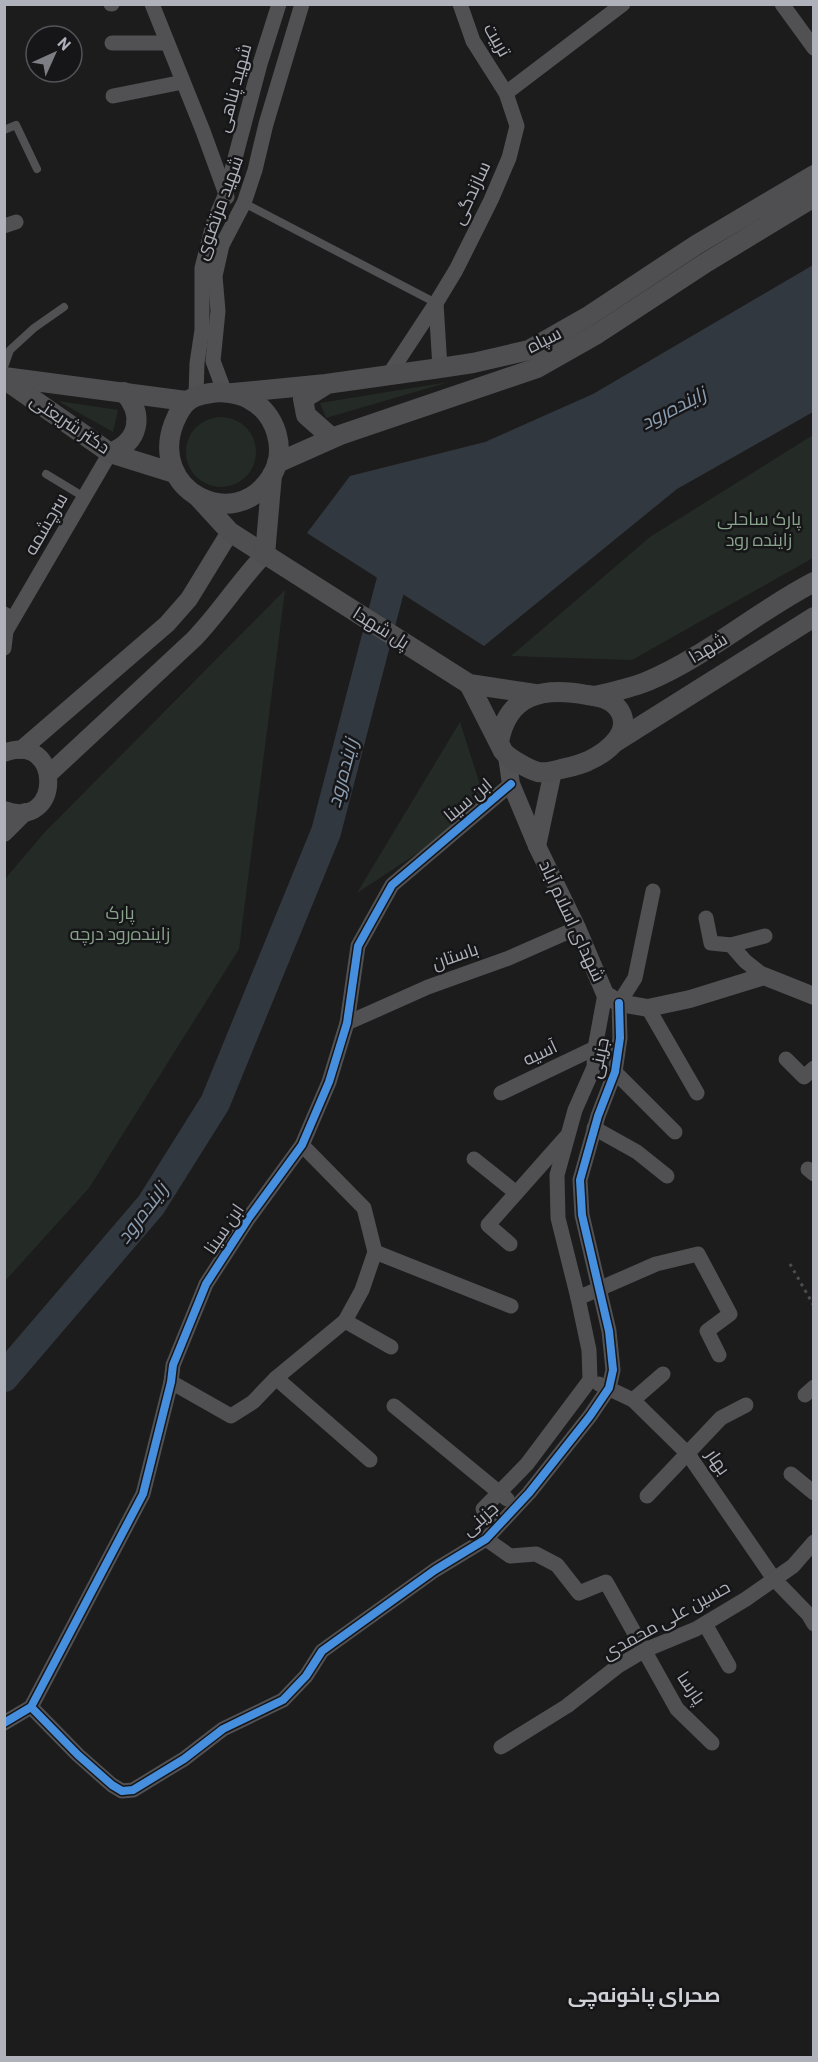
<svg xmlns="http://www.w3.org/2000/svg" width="818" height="2062" viewBox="0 0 818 2062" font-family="Barlow,Cairo,sans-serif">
<rect width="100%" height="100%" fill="#1c1c1c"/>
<g fill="#242b26">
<polygon points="449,382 326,418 320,403"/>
<polygon points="58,401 118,410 113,432"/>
<circle cx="221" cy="452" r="35"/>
<polygon points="813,435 813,558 632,660 511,656 650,537"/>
<polygon points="285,590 239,949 89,1188 5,1281 5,879 45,832"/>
<polygon points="460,722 487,807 357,893"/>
</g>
<polygon fill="#32383f" points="813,265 813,412 677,489 484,646 307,533 350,476 485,442 593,394"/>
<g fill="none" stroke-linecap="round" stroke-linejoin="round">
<polyline stroke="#32383f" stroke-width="30" points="4,1377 151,1205 215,1103 326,832 399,552 403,549"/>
<polyline stroke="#4c4d4f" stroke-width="3" stroke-dasharray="3 4.5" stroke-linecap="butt" points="790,1264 814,1306"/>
<g stroke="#515154" stroke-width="8">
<polyline points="4,130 16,125 37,169"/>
<polyline points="244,203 436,303"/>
<polyline points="4,367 10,350 34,328 64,307"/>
<polyline points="46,474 84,497"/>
<polyline points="4,610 15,616"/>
</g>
<g stroke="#515154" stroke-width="15">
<polyline points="111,4 112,4"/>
<polyline points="152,4 203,131 227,197"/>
<polyline points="782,4 814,48"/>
<polyline points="112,43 167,43"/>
<polyline points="506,93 623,4"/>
<polyline points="113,96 183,82"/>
<polyline points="4,226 16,222"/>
<polyline points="436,303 456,270 491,200 509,158 517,126 506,93 473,41 460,4"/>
<polyline points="388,376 436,303 440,368"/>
<polyline points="225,393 213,361 218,311 215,276 222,245 244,203 255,170 266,124 302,4"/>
<polyline points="196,395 197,363 202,330 202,268 214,221 225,196 260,64 279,4"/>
<polyline points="4,648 6,631 110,453"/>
<polyline points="706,918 711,943 731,945 745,961 764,976"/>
<polyline points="731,945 765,936"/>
<polyline points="648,1008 697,1093"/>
<polyline points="347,1023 428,987 509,958 577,928"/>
<polyline points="786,1059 804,1077 814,1068"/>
<polyline points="615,1072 675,1132"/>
<polyline points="501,1093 595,1048"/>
<polyline points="594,1128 637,1152 667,1176"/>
<polyline points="474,1159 515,1192"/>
<polyline points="808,1169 814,1174"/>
<polyline points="510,1244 488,1225 566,1137"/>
<polyline points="375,1252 511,1306"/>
<polyline points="578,1298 656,1264 698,1254 730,1314 707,1331 719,1355"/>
<polyline points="345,1321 391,1347"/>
<polyline points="276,1378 370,1460"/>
<polyline points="171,1382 231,1416 253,1402 276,1378 345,1321 362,1290 375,1252 364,1208 302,1145"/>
<polyline points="599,1384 633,1400 688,1454 774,1579 808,1614 814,1624"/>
<polyline points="805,1395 814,1387"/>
<polyline points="633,1400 663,1374"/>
<polyline points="394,1406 507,1499"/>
<polyline points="791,1474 814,1493"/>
<polyline points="647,1496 721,1418 746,1405"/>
<polyline points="483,1509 527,1464 590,1380 589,1350 578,1298 558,1218 557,1175 575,1110 594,1067 595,1048 605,994"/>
<polyline points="486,1539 510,1556 536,1554 557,1565 579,1593 606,1582 677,1709 712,1743"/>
<polyline points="705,1624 729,1666"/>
<polyline points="31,1707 78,1755 112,1785 122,1791 133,1790 184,1759 223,1729 283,1700 306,1676 322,1651 435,1570 486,1539 529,1493 590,1416 609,1388 613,1370 609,1331 582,1215 580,1180 598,1116 615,1072 620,1038 619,1003 635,978 653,891"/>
<polyline points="4,1723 31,1707 143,1494 171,1382 173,1365 206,1284 248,1219 302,1145 329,1082 347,1023 358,946 392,885 511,784"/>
<polyline points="501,1747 567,1706 618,1666 645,1650 696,1629 746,1599 793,1566 814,1542"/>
</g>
<g stroke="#515154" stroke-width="18">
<polyline points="21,750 167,624 189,599 230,532"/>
<path d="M4,753C62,730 64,832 4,810"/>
<polyline points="507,756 511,784 537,846 553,771"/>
<path d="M49,774L194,639C220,612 239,581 265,554"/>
<polyline points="4,833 25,812"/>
<polyline points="537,846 577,928 605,994 619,1003 648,1008 690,999 764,976 814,996"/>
</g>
<g stroke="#4f4f52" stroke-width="20">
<polyline points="4,377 186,401"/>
<polyline points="4,379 110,453 174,473"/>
<polyline points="324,386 303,399 306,415 332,438"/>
<path d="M218,392C229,393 239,393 249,399C276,413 288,450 271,477C234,535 148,490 174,423C184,398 193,395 218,392Z"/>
<polyline points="233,393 326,384 440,368 473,363 529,350 587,317 696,245 814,175"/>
<path d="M110,453C139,442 145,415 124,392"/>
<polyline points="277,463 340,435 537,368 597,334 707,262 814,197"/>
<polyline points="198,497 230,532 469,684 535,694"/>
<polyline points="265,554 272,475"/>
<path d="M469,684L503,751C508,758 530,770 538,772C546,773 554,771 561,769C570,767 580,765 588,761C608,752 637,729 616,706C609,698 597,696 587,695C544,687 508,693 499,742"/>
<path d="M595,696C613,692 631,688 648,681C707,656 756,612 814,582"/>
<polyline points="617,741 814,617"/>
</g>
<defs>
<g id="cycleway">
<polyline points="31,1707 78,1755 112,1785 122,1791 133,1790 184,1759 223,1729 283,1700 306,1676 322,1651 435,1570 486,1539 529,1493 590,1416 609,1388 613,1370 609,1331 582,1215 580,1180 598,1116 615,1072 620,1038 619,1003"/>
<polyline points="4,1723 31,1707 143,1494 171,1382 173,1365 206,1284 248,1219 302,1145 329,1082 347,1023 358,946 392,885 511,784"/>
</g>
</defs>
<use href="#cycleway" stroke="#161618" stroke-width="11"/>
<use href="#cycleway" stroke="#468fdf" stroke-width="8"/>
</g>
<g text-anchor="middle" stroke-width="5" stroke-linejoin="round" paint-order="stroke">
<g font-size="18" fill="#afb2bb" stroke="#161618">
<text transform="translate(497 40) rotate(60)" y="6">تربیت</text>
<text transform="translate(234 88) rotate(-75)" y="6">شهید پناهی</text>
<text transform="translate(471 193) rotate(-65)" y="6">سازندگی</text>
<text transform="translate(219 208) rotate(-70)" y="6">شهيد مرتضوی</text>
<text transform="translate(544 340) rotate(-27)" y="6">سپاه</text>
<text transform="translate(70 424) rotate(34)" y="6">دکتر شریعتی</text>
<text transform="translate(46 524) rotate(-60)" y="6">سرچشمه</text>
<text transform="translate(381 628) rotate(32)" y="6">پل شهدا</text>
<text transform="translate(708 648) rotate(-31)" y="6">شهدا</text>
<text transform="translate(468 800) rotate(-40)" y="6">ابن سینا</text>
<text transform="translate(572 921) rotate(65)" y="6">شهدای اسلام آباد</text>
<text transform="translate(455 956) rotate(-19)" y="6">باستان</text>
<text transform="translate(540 1053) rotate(-25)" y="6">آسیه</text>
<text transform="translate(599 1058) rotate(-78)" y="6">جزینی</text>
<text transform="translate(224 1229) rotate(-56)" y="6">ابن سینا</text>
<text transform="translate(718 1462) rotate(55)" y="6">بهار</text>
<text transform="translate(480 1519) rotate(-41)" y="6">جزینی</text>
<text transform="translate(666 1620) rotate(-29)" y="6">حسین علی محمدی</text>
<text transform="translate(691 1688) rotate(56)" y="6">پارسا</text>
</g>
<g font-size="18" fill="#89a38c" stroke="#161618">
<text x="759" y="525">پارک ساحلی<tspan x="759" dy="21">زاینده رود</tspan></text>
<text x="120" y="919">پارک<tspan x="120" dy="21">زاینده‌رود درچه</tspan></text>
</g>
<g font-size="20" font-style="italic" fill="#8b9db1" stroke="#161618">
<text transform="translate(673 408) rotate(-27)" y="7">زاینده‌رود</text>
<text transform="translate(342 773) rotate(-75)" y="7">زاینده‌رود</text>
<text transform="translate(142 1213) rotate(-53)" y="7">زاینده‌رود</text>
</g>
<g font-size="20" font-weight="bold" fill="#d0d1d7" stroke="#161618">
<text x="644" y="2002">صحرای پاخونه‌چی</text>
</g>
</g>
<rect width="818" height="2062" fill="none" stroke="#afb2bb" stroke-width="12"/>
<g transform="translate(54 54) rotate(45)"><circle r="28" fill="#161618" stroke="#535459" stroke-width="1.5"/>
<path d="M0-4.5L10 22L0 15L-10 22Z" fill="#7c7e83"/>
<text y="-9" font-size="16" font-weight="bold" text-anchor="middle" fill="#afb2bb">N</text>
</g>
</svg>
